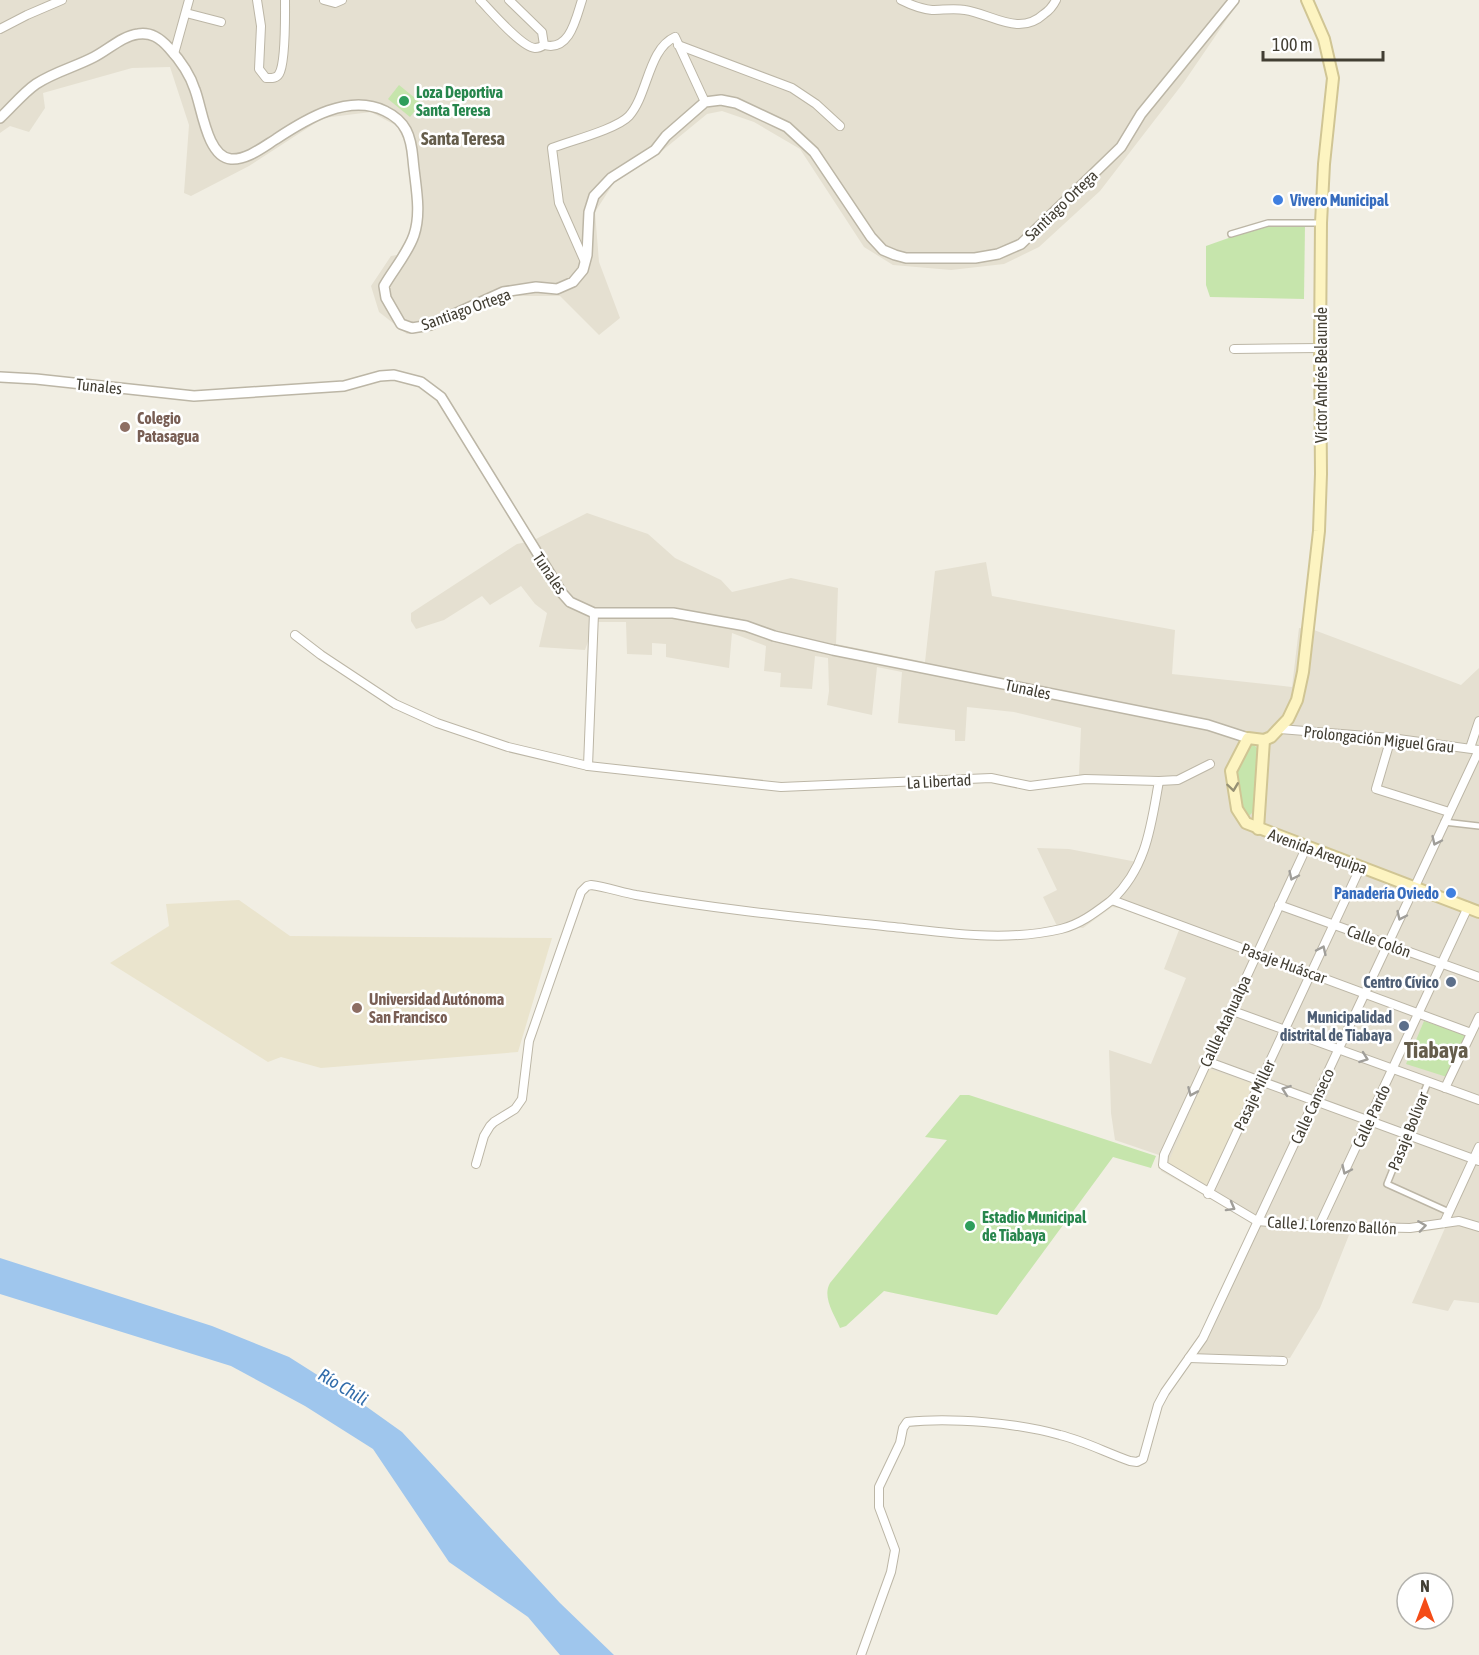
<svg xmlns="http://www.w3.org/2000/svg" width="1479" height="1655" viewBox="0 0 1479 1655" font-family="'Asap Condensed',sans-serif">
<rect width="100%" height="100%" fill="#f1eee3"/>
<g fill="#e5e0d1">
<polygon points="0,0 1240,0 1184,82 1100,191 1039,247 1004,264 951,270 893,265 864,247 800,149 754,122 722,111 707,114 657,155 613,184 595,212 599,262 620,318 599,335 560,296 515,296 478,309 432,331 407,334 379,312 371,286 391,256 397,255 410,232 414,212 408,148 397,126 371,112 323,118 249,166 191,196 184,193 189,125 170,67 132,68 43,93 45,108 29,132 10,126 0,133"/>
<polygon points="587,513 648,534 675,558 721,580 732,592 791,578 838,588 836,644 925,662 935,571 986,562 992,596 1175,630 1172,674 1292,687 1299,628 1314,630 1461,685 1479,668 1479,1303 1454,1300 1448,1311 1412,1303 1445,1228 1422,1232 1351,1230 1320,1308 1290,1358 1194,1356 1253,1223 1161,1171 1159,1155 1115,1140 1111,1113 1109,1050 1151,1064 1186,978 1164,969 1179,930 1127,909 1112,907 1083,928 1057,926 1043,897 1057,890 1037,848 1069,849 1137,862 1145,846 1155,783 1079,775 1081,728 1014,712 967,707 965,741 955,741 955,730 898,723 902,672 877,667 872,715 827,705 829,691 828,658 815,656 812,689 780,687 781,673 764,671 766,646 732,633 729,668 666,657 666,644 652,643 652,655 627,654 626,622 595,622 585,650 539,647 547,613 535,604 521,586 490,605 482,596 444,620 416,629 411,621 411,613 517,544 532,541"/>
</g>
<g fill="#eae4cd">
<polygon points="239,900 290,936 552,938 518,1052 321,1068 281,1057 268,1062 110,963 169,926 166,904"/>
<polygon points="1209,1069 1254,1084 1209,1186 1168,1163"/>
</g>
<g fill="#c6e5ac">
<polygon points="399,85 421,103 410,117 388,99"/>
<polygon points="1268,224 1305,225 1304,299 1210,297 1206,285 1206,246"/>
<polygon points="1252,743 1258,749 1253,812 1248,817 1244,816 1235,776 1248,744"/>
<polygon points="1424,1021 1468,1036 1450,1078 1406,1064"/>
<path d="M960,1095H969L1156,1156L1151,1168L1113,1157L997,1315L884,1291L846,1326L840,1328C834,1314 822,1297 830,1283L947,1140L925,1137Z"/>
</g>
<polygon fill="#9fc6ed" points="0,1258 212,1326 289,1357 360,1402 402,1432 560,1603 614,1655 560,1655 528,1617 449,1562 373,1449 305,1406 231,1366 0,1294"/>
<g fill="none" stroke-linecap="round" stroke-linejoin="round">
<defs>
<g id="pedestrian">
<polyline points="1231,234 1268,223 1321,223"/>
<polyline points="1444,822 1479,826"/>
<polyline points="1428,1082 1387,1184 1449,1212"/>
</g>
<g id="minor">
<path d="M257,0L261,26L259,69L266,78C271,78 276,79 279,74C286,63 285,15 285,0"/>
<polyline points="324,0 335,3 342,0"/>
<path d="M480,0C491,11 521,47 535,48C539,48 541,47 544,45L542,32L509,0"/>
<path d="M901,0C911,5 921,9 932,10C943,10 954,8 965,10C992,14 1019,37 1044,14C1050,10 1053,6 1056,0"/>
<polyline points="186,13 221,22"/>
<polyline points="0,29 27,15 62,0"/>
<path d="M544,45C570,52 576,18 582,0"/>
<polyline points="678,45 792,88 816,104 840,126"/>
<polyline points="174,54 189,0"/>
<path d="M585,262L559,203L552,148C570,141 617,129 629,116C648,95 648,49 675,37L705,102"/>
<polyline points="1234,349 1320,348"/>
<path d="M295,635L321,655L395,704L437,723L508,747L588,766L781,787L991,778L1030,786L1085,779L1159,781C1151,825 1147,867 1112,900"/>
<polyline points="1280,729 1391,738 1479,750"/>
<polyline points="1391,738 1376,789 1449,812"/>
<polyline points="1470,748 1479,721"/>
<polyline points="588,766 594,613"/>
<polyline points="1159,781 1178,780 1210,764"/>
<polyline points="1307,846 1164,1155 1163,1165 1257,1221 1319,1226 1410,1228 1459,1221 1479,1227"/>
<polyline points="1279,905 1479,977"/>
<polyline points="1230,1010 1479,1100"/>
<polyline points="1206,1061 1479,1161"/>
<polyline points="1445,1088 1479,1017"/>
<path d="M476,1164L484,1136L490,1126L494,1122L515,1109L522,1099L529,1041L581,892L587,886L591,885C606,887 621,892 636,895C721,910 808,918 894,927C949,933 1006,942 1061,929C1081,924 1096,912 1112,900L1471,1033"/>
<polyline points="1208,1194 1361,866"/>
<polyline points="1444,1223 1479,1147"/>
<polyline points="1319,1226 1468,907"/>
<polyline points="1189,1358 1283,1361"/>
<path d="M861,1655L891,1572L895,1550L879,1507V1487L900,1443L903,1428L907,1422C951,1417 1018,1423 1060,1435C1084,1441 1107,1453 1130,1461L1137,1462L1143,1459L1158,1405L1165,1392L1203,1338L1479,750"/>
</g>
<g id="tertiary">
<path d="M0,118C12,107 23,93 36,84C54,72 75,67 94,57C108,50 122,36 138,34C151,32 160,38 169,48C180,60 190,74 195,90C202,108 207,157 231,159C247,160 263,147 276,139C306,119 349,93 385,111C406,121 411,136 413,159C415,184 422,211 414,235C408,253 393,270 384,286L386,298L401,324L412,328L430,325L503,292L536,287L557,289L573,282L583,270L587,255L589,212L594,196L611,178L655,150L666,136L705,102L721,100L736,103L787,127L814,152L871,237L883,250L895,255L906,258H975L998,254L1021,244L1121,147L1141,114L1234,0"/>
<polyline points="0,377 36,379 194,396 344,386 380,376 394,375 421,382 441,397 562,593 570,602 594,613 673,613 746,626 774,636 833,650 1208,725 1248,738"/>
</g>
<g id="secondary">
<polyline points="1264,740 1271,737 1288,719 1297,700 1303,672 1319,531 1321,474 1320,348 1321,223 1324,164 1333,78 1324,39 1307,0"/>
<polyline points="1264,740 1248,738 1231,771 1237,809 1246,823 1479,912"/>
<polyline points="1258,829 1264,740"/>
</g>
</defs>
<use href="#pedestrian" stroke="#bcb6a6" stroke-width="8"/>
<use href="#minor" stroke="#bcb6a6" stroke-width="10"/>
<use href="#tertiary" stroke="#bcb6a6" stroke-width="12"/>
<use href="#secondary" stroke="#d0c594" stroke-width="14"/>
<use href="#pedestrian" stroke="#fff" stroke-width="5"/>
<use href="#minor" stroke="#fff" stroke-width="8"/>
<use href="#tertiary" stroke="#fff" stroke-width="9"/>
<use href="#secondary" stroke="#fdf4c1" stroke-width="10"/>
</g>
<defs><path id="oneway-chevron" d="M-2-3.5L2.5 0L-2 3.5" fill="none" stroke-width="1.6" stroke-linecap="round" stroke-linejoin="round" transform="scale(1.5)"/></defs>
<use stroke="#969073" href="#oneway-chevron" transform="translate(1233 787) rotate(82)"/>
<g stroke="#a09e99">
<use href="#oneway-chevron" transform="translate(1436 841) rotate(115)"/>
<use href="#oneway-chevron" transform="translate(1293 876) rotate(115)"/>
<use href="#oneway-chevron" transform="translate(1401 916) rotate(115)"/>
<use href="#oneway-chevron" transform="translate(1322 950) rotate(-65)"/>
<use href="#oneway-chevron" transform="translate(1364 1058) rotate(20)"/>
<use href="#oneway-chevron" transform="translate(1286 1090) rotate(-160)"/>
<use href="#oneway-chevron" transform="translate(1192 1092) rotate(114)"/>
<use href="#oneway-chevron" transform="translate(1346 1170) rotate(115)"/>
<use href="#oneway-chevron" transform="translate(1231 1207) rotate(29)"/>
<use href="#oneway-chevron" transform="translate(1422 1226) rotate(-8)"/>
</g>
<g fill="#2e9e5b" stroke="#fff" stroke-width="2">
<circle cx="404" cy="101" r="6"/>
<circle cx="970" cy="1226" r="6"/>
</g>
<g fill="#3f7fe0" stroke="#fff" stroke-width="2">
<circle cx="1278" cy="200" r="6"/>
<circle cx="1451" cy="893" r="6"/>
</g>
<g fill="#8d6e63" stroke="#fff" stroke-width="2">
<circle cx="125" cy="427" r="6"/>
<circle cx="357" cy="1008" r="6"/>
</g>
<g fill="#5c6f8a" stroke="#fff" stroke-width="2">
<circle cx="1451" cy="982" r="6"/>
<circle cx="1404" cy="1026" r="6"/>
</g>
<g text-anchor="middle" stroke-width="5" stroke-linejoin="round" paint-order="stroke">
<g font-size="16" font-weight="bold" fill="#27864d" stroke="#fff" text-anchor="start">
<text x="416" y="98">Loza Deportiva<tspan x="416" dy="18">Santa Teresa</tspan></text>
<text x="982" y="1223">Estadio Municipal<tspan x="982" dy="18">de Tiabaya</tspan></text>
</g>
<g font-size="16" font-weight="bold" fill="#366cbe" stroke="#fff" text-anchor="start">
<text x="1290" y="206">Vivero Municipal</text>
<text x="1439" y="899" text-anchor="end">Panadería Oviedo</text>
</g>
<g font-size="16" fill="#423e33" stroke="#fff">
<text transform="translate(1061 205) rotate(-44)" y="6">Santiago Ortega</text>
<text transform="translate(466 309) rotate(-20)" y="6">Santiago Ortega</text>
<text transform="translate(1321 375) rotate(-90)" y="6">Víctor Andrés Belaunde</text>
<text transform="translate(99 386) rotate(6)" y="6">Tunales</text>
<text transform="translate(550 573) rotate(56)" y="6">Tunales</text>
<text transform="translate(1028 689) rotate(12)" y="6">Tunales</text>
<text transform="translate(1379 739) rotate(6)" y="6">Prolongación Miguel Grau</text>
<text transform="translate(939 781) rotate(-3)" y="6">La Libertad</text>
<text transform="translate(1318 851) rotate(20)" y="6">Avenida Arequipa</text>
<text transform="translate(1379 941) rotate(20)" y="6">Calle Colón</text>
<text transform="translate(1284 963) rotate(20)" y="6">Pasaje Huáscar</text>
<text transform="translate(1225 1021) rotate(-65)" y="6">Callle Atahualpa</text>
<text transform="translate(1254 1095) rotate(-65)" y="6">Pasaje Miller</text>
<text transform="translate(1312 1106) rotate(-65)" y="6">Calle Canseco</text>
<text transform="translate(1371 1116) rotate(-65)" y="6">Calle Pardo</text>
<text transform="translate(1408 1131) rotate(-68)" y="6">Pasaje Bolívar</text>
<text transform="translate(1332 1225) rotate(3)" y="6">Calle J. Lorenzo Ballón</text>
</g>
<g font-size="16" font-weight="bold" fill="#785e54" stroke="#fff" text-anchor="start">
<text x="137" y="424">Colegio<tspan x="137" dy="18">Patasagua</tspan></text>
<text x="369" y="1005">Universidad Autónoma<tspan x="369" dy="18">San Francisco</tspan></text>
</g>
<g font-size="16" font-weight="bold" fill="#4e5e75" stroke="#fff" text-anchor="end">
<text x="1439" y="988">Centro Cívico</text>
<text x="1392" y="1023">Municipalidad<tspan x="1392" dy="18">distrital de Tiabaya</tspan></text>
</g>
<g font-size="18" font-weight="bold" fill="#655d4b" stroke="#fff">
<text x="463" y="145">Santa Teresa</text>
</g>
<g font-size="18" font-style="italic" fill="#316caa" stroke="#fff">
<text transform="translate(343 1387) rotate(31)" y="6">Río Chili</text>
</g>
<g font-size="22" font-weight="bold" fill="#655d4b" stroke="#fff">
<text x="1436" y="1058">Tiabaya</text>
</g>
</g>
<g transform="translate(1425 1601)"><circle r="28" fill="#ffffff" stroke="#b3b2ad" stroke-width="1.5"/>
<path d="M0-4.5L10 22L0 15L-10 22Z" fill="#f44c17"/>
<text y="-9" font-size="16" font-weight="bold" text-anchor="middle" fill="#423e33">N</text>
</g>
<path d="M1263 51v9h120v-9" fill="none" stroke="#423e33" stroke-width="3"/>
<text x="1272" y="51" font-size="18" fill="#423e33" stroke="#ffffff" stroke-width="4.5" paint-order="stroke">100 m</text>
</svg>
